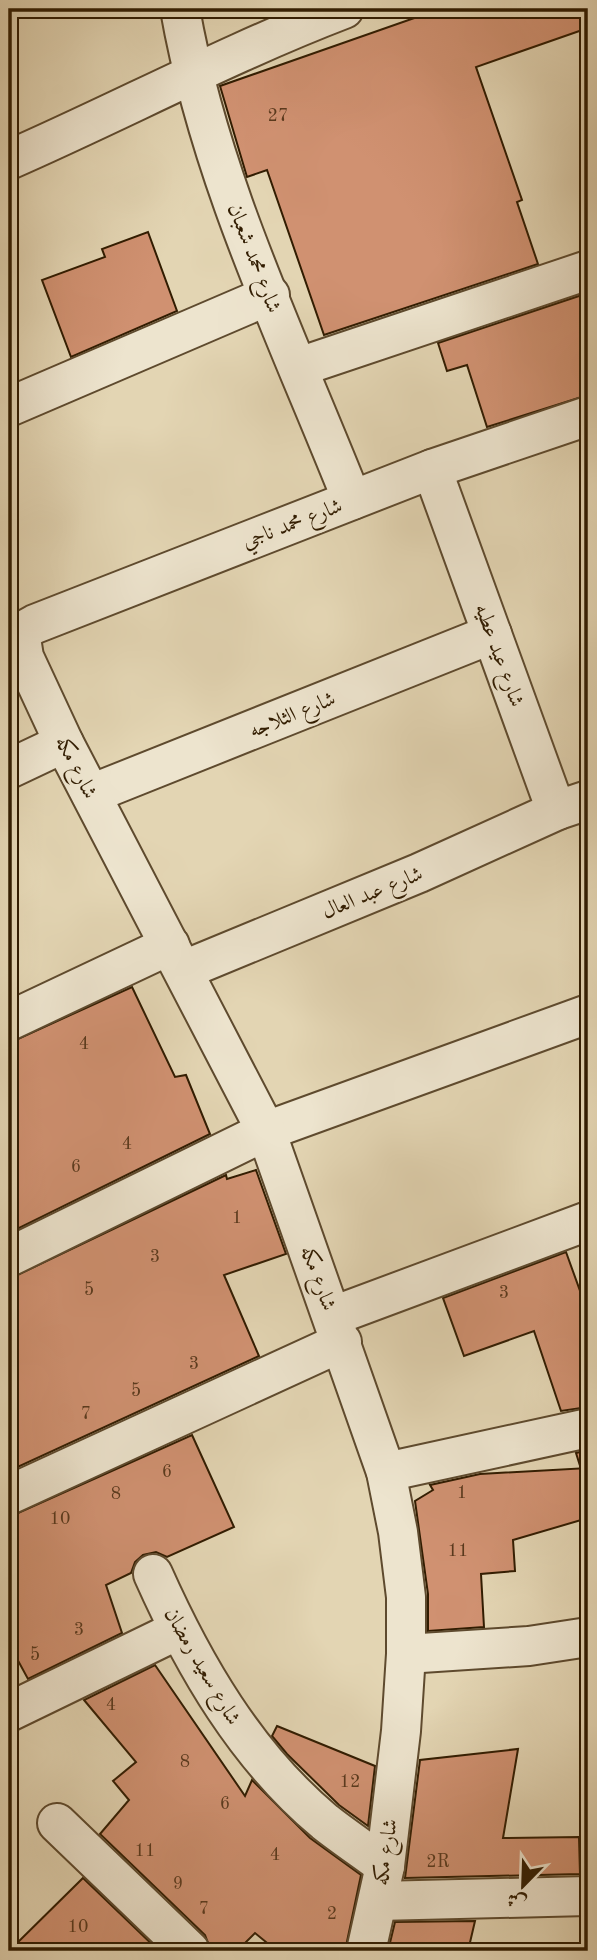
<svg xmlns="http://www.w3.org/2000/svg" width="597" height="1960" viewBox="0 0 597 1960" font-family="'Old Standard TT',Amiri,serif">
<rect width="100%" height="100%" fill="#e3d5b3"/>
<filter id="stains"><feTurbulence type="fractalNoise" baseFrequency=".00286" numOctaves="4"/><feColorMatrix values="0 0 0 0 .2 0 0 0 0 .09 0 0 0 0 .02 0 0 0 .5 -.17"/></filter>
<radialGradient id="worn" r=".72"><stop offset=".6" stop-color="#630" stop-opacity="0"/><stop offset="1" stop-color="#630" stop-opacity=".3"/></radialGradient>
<g fill="#d09171" stroke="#311c01" stroke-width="2">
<polygon points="440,9 588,9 588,28 476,67 522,200 517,202 538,264 324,335 267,170 247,177 220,86"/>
<polygon points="148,232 177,311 71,357 42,280 105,257 102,249"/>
<polygon points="588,293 588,395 487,427 467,365 447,371 438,343"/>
<polygon points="132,987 175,1077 186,1075 210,1134 9,1233 9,1043"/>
<polygon points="256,1170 286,1254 224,1275 259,1356 9,1471 9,1279 226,1175 227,1179"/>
<polygon points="566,1252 588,1313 588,1407 561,1411 534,1331 464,1356 443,1298"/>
<polygon points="192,1435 234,1527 167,1557 156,1552 143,1555 135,1562 131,1573 106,1585 122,1633 28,1679 9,1644 9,1517"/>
<polygon points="588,1450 588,1468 581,1469 576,1453"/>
<polygon points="588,1468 588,1518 513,1540 515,1571 481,1574 484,1627 428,1631 428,1594 415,1501 433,1490 430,1485 480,1474"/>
<polygon points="155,1665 245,1796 252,1780 310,1838 361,1875 345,1951 277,1951 255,1933 237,1951 211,1951 205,1935 100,1834 129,1800 113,1781 136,1762 84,1700"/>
<polygon points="277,1726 375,1766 368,1826 339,1805 287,1754 272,1736"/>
<polygon points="518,1749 503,1838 579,1837 580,1874 405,1878 420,1760"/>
<polygon points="83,1878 159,1951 9,1951"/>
<polygon points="475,1921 468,1951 388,1951 395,1922"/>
</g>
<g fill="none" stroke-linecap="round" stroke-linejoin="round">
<defs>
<g id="minor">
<path d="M180,9C210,180 288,339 352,500"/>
<path d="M9,160C121,111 229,53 344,9"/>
<polyline points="299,367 588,270"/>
<polyline points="9,407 270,295"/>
<polyline points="432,469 553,802 558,810 588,800"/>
<polyline points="9,769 64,743"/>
<polyline points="91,794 492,634"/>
<polyline points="184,970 419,873 558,810"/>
<polyline points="9,1021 170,945"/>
<polyline points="9,1257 266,1131 588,1014"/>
<polyline points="333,1316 588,1221"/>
<polyline points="386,1472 588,1428"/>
<polyline points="9,1495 342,1342"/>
<path d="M153,1574C194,1666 246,1756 325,1822C344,1837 365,1851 385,1866"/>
<polyline points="406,1654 529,1646 588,1637"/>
<polyline points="9,1712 178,1630"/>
<polyline points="57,1823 190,1951"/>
<polyline points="378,1901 588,1896"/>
<polyline points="366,1951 385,1866 401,1731 406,1654 406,1597 398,1532 386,1472 266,1131 64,743 24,657 21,638 26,629 35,624 432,469 588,416"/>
</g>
</defs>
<use href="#minor" stroke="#5e4a2e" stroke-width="42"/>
<use href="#minor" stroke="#ede4ce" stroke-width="38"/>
</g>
<g text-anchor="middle" stroke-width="5" stroke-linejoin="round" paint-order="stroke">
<g font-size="18" fill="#59391d">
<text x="278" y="121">27</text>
<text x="84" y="1049">4</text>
<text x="127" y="1149">4</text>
<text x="76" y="1172">6</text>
<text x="237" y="1223">1</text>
<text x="155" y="1262">3</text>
<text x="89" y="1295">5</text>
<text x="504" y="1298">3</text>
<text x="194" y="1369">3</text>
<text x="136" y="1396">5</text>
<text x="86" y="1419">7</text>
<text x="167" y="1477">6</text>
<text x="462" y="1498">1</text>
<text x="116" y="1499">8</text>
<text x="60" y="1524">10</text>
<text x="458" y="1556">11</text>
<text x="79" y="1635">3</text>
<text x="35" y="1660">5</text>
<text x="111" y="1710">4</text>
<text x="185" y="1767">8</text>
<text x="350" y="1787">12</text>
<text x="225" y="1809">6</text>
<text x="145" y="1856">11</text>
<text x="275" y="1860">4</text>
<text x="438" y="1867">2R</text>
<text x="178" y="1889">9</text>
<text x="204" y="1914">7</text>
<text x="332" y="1919">2</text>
<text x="78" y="1932">10</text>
</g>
<g font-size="21" fill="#311c01" stroke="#ede4ce">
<text transform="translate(255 258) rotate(69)" y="7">شارع محمد شعبان</text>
<text transform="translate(292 523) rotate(-21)" y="7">شارع محمد ناجي</text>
<text transform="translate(500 655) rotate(70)" y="7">شارع عيد عطيه</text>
<text transform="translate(292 714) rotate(-22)" y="7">شارع الثلاجه</text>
<text transform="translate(77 767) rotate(63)" y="7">شارع مكه</text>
<text transform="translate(372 892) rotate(-22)" y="7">شارع عبد العال</text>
<text transform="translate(319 1278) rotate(70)" y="7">شارع مكه</text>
<text transform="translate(203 1666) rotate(60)" y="7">شارع سعيد رمضان</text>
<text transform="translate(385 1852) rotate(-81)" y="7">شارع مكه</text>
</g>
</g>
<rect width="597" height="1960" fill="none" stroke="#e3d5b3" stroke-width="35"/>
<rect x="10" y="10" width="576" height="1939" fill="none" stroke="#311c01" stroke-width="3.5"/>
<rect x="18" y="18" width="562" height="1925" fill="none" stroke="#311c01" stroke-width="2"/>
<g transform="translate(523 1886) rotate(203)" stroke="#ede4ce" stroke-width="5" paint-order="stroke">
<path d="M0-5L12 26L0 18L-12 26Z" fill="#311c01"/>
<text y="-10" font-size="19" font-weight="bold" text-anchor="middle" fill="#311c01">ش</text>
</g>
<rect width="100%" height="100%" filter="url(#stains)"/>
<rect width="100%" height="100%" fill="url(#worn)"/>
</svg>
